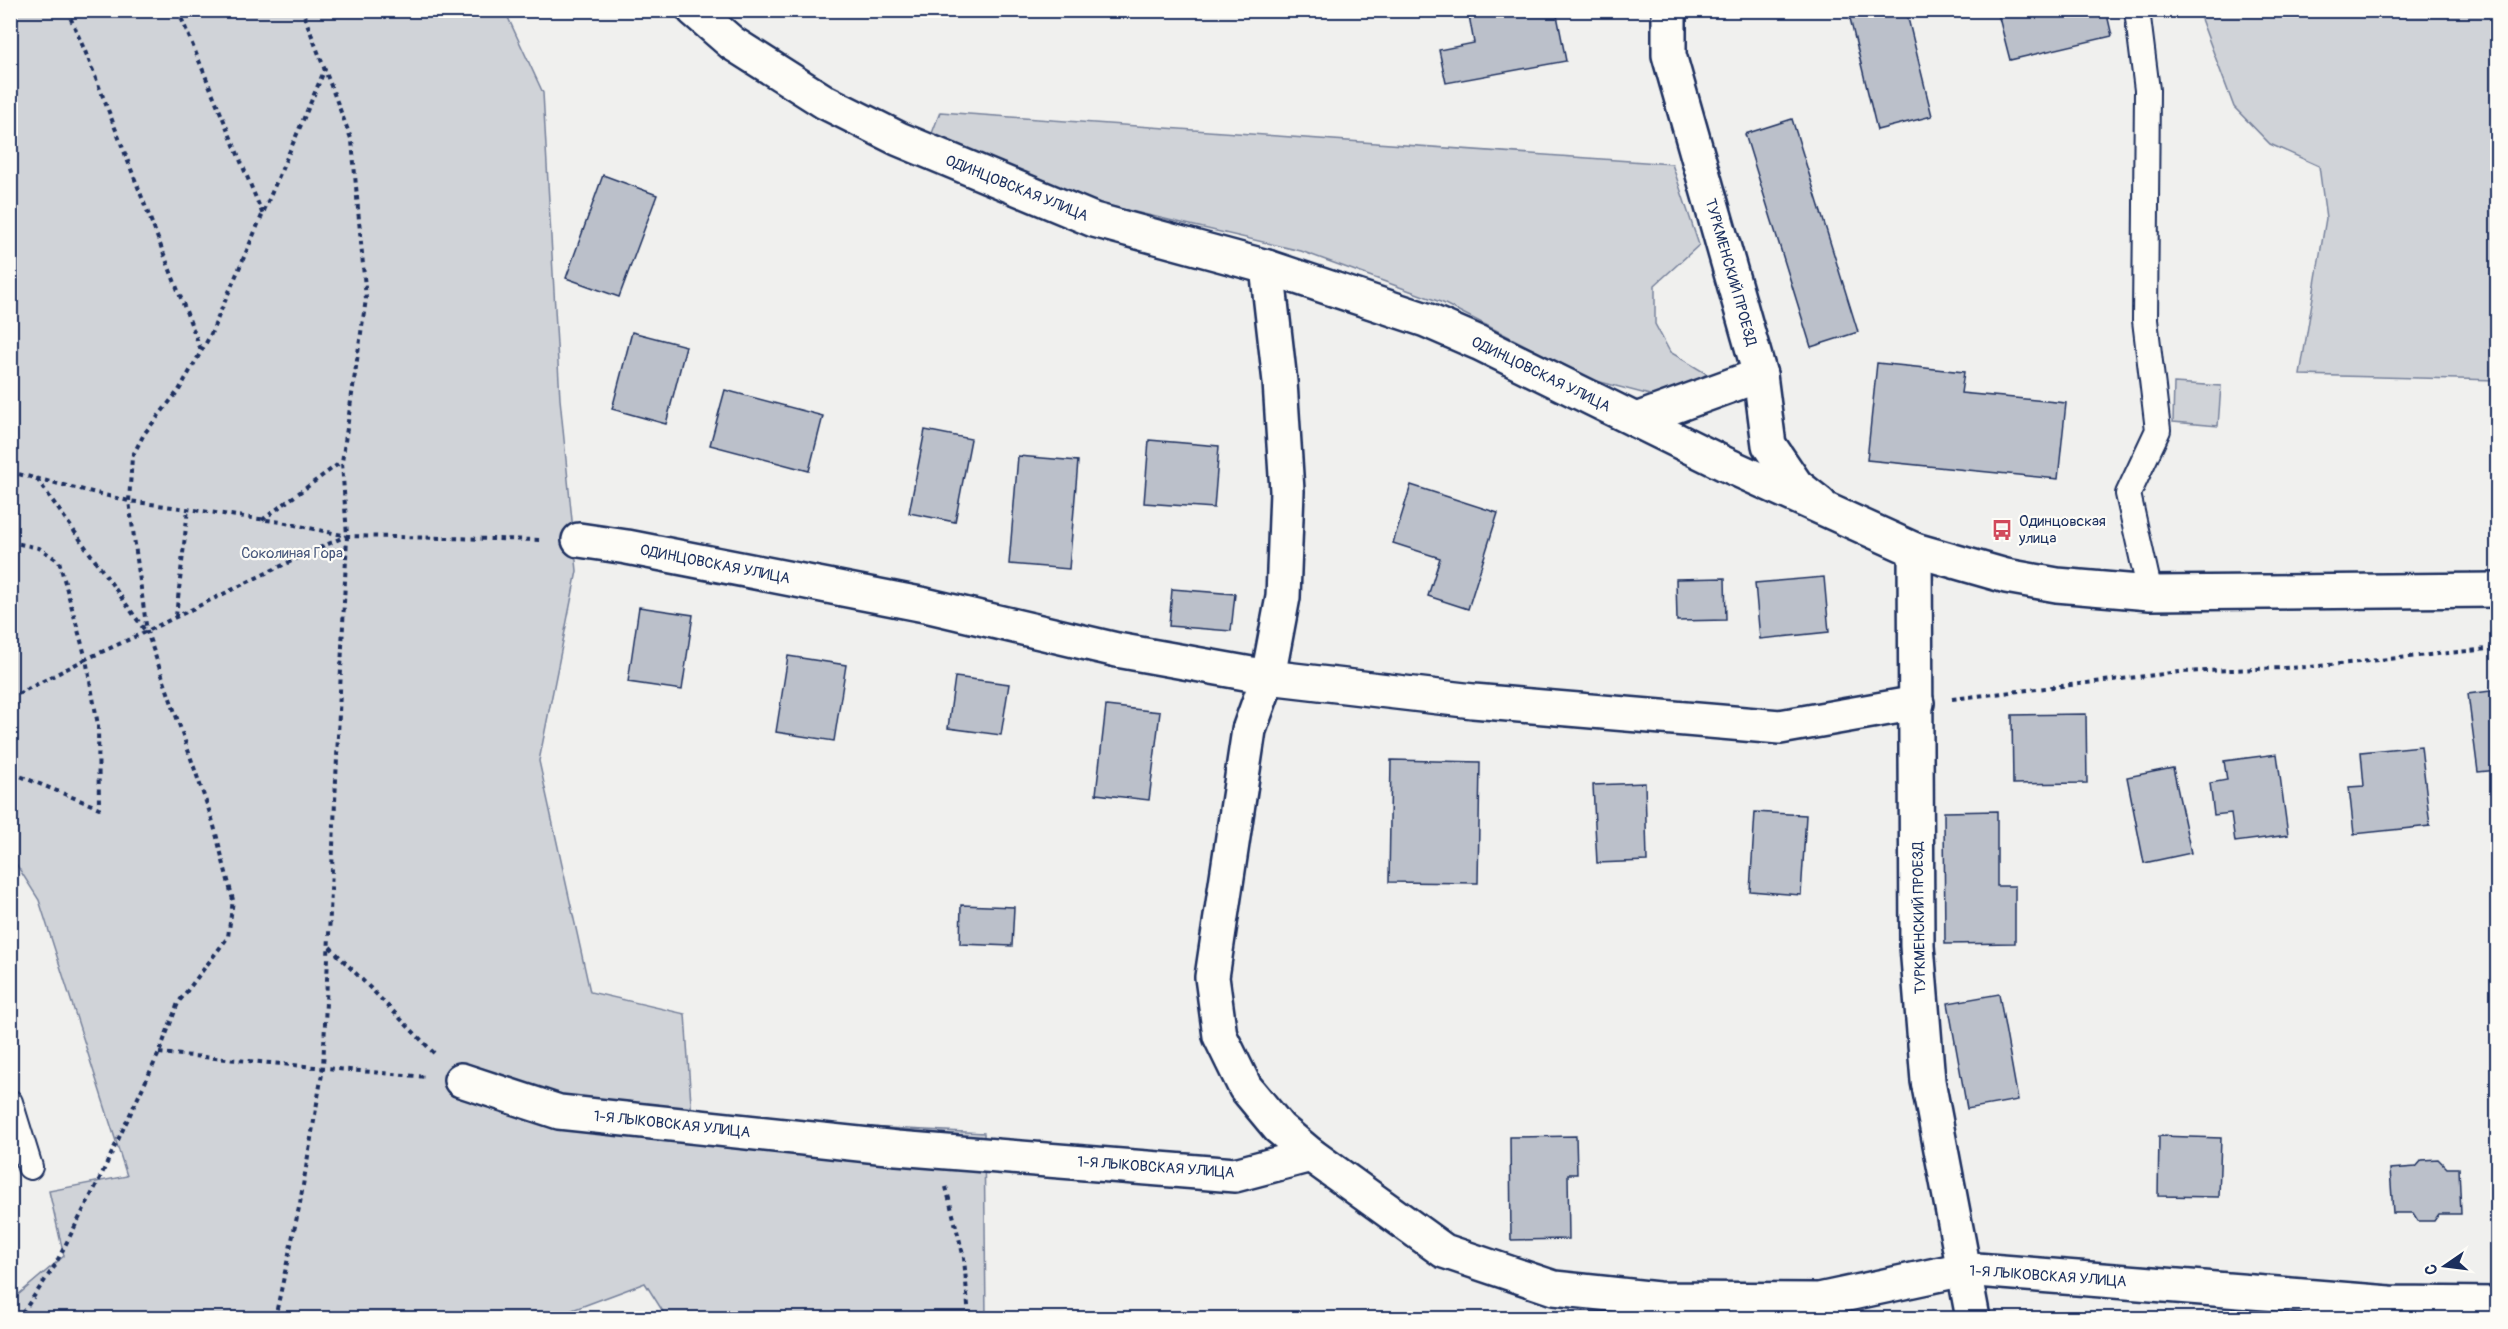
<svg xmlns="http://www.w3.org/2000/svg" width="2508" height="1329" viewBox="0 0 2508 1329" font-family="Pangolin,sans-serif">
<rect width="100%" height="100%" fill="#f0f0ee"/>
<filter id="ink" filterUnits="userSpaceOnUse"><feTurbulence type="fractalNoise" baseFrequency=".0167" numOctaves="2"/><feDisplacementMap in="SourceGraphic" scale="12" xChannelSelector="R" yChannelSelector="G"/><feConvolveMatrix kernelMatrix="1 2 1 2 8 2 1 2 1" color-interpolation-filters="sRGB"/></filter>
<g filter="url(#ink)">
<g fill="#d0d3d8" stroke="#76819b" stroke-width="1.5">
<polygon points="11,11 505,11 543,93 560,399 577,571 539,761 590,992 685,1014 692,1118 984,1133 986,1318 667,1318 645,1283 551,1318 11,1318 11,1296 19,1294 64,1256 49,1191 127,1176 39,900 11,856"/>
<polygon points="2198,11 2497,11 2497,380 2300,375 2326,218 2319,166 2270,144 2234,107"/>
<polygon points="940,112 1672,164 1699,245 1655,285 1655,324 1670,352 1707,374 1665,399 1593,380 1443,303 1301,251 1088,201 931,136"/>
<polygon points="2174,383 2221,386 2218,426 2173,422"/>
</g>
<g fill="#bbc0ca" stroke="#1b2f5e" stroke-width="1.5">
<polygon points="1468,10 1556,10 1566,61 1446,83 1439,50 1474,43"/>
<polygon points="1848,10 1906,10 1932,116 1877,130"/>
<polygon points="1997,10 2106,10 2112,36 2010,60"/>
<polygon points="1792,119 1858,332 1811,347 1745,134"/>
<polygon points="603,175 657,195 619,297 566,278"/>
<polygon points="632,332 686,346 666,424 612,409"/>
<polygon points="1877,363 1964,372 1961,393 2066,403 2058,479 1867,460"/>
<polygon points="725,390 823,416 809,471 710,445"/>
<polygon points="925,430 971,439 955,522 909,513"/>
<polygon points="1149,440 1219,446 1214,508 1144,503"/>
<polygon points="1018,456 1078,461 1069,569 1009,564"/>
<polygon points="1411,485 1498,513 1468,609 1428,596 1440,558 1393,543"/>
<polygon points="1824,577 1829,632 1760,639 1755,583"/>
<polygon points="1725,578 1726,620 1677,621 1676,579"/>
<polygon points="1172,589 1235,594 1231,631 1169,626"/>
<polygon points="639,607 693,615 682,690 628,682"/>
<polygon points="788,656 846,665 834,741 776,732"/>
<polygon points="955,677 1009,684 1001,735 948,728"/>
<polygon points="2498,690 2498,770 2478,772 2468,694"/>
<polygon points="1106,706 1160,712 1149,800 1096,794"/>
<polygon points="2086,714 2087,783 2013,784 2012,715"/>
<polygon points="2421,746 2430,826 2354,834 2349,787 2364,786 2361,752"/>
<polygon points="2277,754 2288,835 2235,842 2231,813 2214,815 2210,783 2227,780 2224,761"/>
<polygon points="1391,760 1480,762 1478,883 1389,882"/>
<polygon points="2173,768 2191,853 2144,863 2127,777"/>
<polygon points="1645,783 1647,861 1597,863 1593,785"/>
<polygon points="1997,811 1997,886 2015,886 2015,943 1945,944 1944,812"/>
<polygon points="1755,812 1806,815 1801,895 1750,891"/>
<polygon points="961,905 1014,907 1012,946 960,944"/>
<polygon points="1999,994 2018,1100 1967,1109 1948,1003"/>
<polygon points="1576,1136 1577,1174 1568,1174 1569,1239 1511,1240 1510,1137"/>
<polygon points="2159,1136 2221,1138 2219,1197 2158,1196"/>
<polygon points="2438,1159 2447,1168 2459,1168 2461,1214 2439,1214 2434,1221 2418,1221 2413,1213 2393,1213 2390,1169 2416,1167 2422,1160"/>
<polygon points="2072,1315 2125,1316 2125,1318 2072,1318"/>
</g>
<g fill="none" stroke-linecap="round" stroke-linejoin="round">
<defs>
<g id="service">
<polyline points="2137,10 2147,90 2145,320 2158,430 2128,494 2150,593"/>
<polyline points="10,1102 30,1167"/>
</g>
<g id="minor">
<polyline points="1669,10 1669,55 1760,375 1769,445 1796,485 1820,504"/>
<polyline points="1267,267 1280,382 1287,491 1283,597 1268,677 1249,730 1212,977 1220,1036 1245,1087 1279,1128 1311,1155 1444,1251 1554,1288 1658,1299 1819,1300 1964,1269 2390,1303 2498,1304"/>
<polyline points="1636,420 1760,375"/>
<polyline points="579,540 627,547 925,605 1117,650 1268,677 1473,701 1780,727 1917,703"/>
<polyline points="1915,550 1917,946 1928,1081 1973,1318"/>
<polyline points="461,1080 559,1112 897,1148 1235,1175 1311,1155"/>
</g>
<polyline id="tertiary" points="694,10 732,43 825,102 899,139 1094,220 1267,267 1426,320 1479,343 1725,464 1915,550 2006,576 2057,585 2150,593 2498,590"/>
</defs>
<use href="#service" stroke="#1b2f5e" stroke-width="28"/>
<use href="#minor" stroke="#1b2f5e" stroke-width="38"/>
<use href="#tertiary" stroke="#1b2f5e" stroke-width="38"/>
<g stroke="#1b2f5e" stroke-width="4" stroke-dasharray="4.5 4.5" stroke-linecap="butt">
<polyline points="67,10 88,58 201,350"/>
<polyline points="178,10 263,215"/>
<polyline points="10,472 129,501 281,522 347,536 543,540"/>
<polyline points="37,479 146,632"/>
<polyline points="262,520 341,462"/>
<path d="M10,542L39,548L59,561L86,659C174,620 258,575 346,536"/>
<polyline points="176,616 188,509"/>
<polyline points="10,698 86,659 98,725 99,808 10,772"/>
<polyline points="1952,699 2180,672 2309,667 2498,648"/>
<polyline points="330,947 435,1054"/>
<polyline points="159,1053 427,1077"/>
<polyline points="946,1187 964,1258 969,1318"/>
<polyline points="16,1318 19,1318 54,1267 99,1180 159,1053 178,1003 228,937 233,900 213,822 147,632 129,501 132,457 144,434 179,390 210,336 325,69"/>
<polyline points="275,1318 300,1203 323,1068 347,536 342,462 366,299 352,141 302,10"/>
</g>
<use href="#service" stroke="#fdfcf7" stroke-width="24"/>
<use href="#minor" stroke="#fdfcf7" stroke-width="33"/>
<use href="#tertiary" stroke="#fdfcf7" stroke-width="33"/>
</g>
</g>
<defs>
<symbol id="bus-bare" viewBox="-9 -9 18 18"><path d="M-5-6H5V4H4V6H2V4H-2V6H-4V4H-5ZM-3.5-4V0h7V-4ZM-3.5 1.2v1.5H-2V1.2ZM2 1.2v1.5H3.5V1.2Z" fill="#d1495b" stroke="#fdfcf7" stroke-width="2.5" paint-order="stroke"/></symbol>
</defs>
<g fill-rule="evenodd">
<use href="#bus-bare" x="1987" y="515" width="30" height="30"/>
</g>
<g text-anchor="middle" stroke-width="4.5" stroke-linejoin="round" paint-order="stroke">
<g font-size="15" fill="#1b2f5e" stroke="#fdfcf7">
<text transform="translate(1017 188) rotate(22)" y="5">ОДИНЦОВСКАЯ УЛИЦА</text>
<text transform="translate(1731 272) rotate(74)" y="5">ТУРКМЕНСКИЙ ПРОЕЗД</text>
<text transform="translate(1541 374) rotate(26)" y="5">ОДИНЦОВСКАЯ УЛИЦА</text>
<text transform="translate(715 564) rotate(11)" y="5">ОДИНЦОВСКАЯ УЛИЦА</text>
<text transform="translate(1919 918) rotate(-91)" y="5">ТУРКМЕНСКИЙ ПРОЕЗД</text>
<text transform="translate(672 1124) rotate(6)" y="5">1-Я ЛЫКОВСКАЯ УЛИЦА</text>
<text transform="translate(1156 1167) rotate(4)" y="5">1-Я ЛЫКОВСКАЯ УЛИЦА</text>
<text transform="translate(2048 1276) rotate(4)" y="5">1-Я ЛЫКОВСКАЯ УЛИЦА</text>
</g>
<g font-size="15" fill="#1b2f5e" stroke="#fdfcf7" text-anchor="start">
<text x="2019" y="526">Одинцовская<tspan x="2019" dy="17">улица</tspan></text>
</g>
<g font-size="15" fill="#48587c" stroke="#fdfcf7">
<text x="292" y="558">Соколиная Гора</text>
</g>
</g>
<rect width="2508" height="1329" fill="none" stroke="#fdfcf7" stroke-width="36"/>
<rect x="18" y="18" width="2472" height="1293" fill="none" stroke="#1b2f5e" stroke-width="2" filter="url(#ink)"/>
<g transform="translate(2445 1266) rotate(256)" stroke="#fdfcf7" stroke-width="4.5" paint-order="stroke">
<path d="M0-4.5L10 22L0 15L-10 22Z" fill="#1b2f5e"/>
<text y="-9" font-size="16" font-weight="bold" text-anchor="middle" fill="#1b2f5e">С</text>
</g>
</svg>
